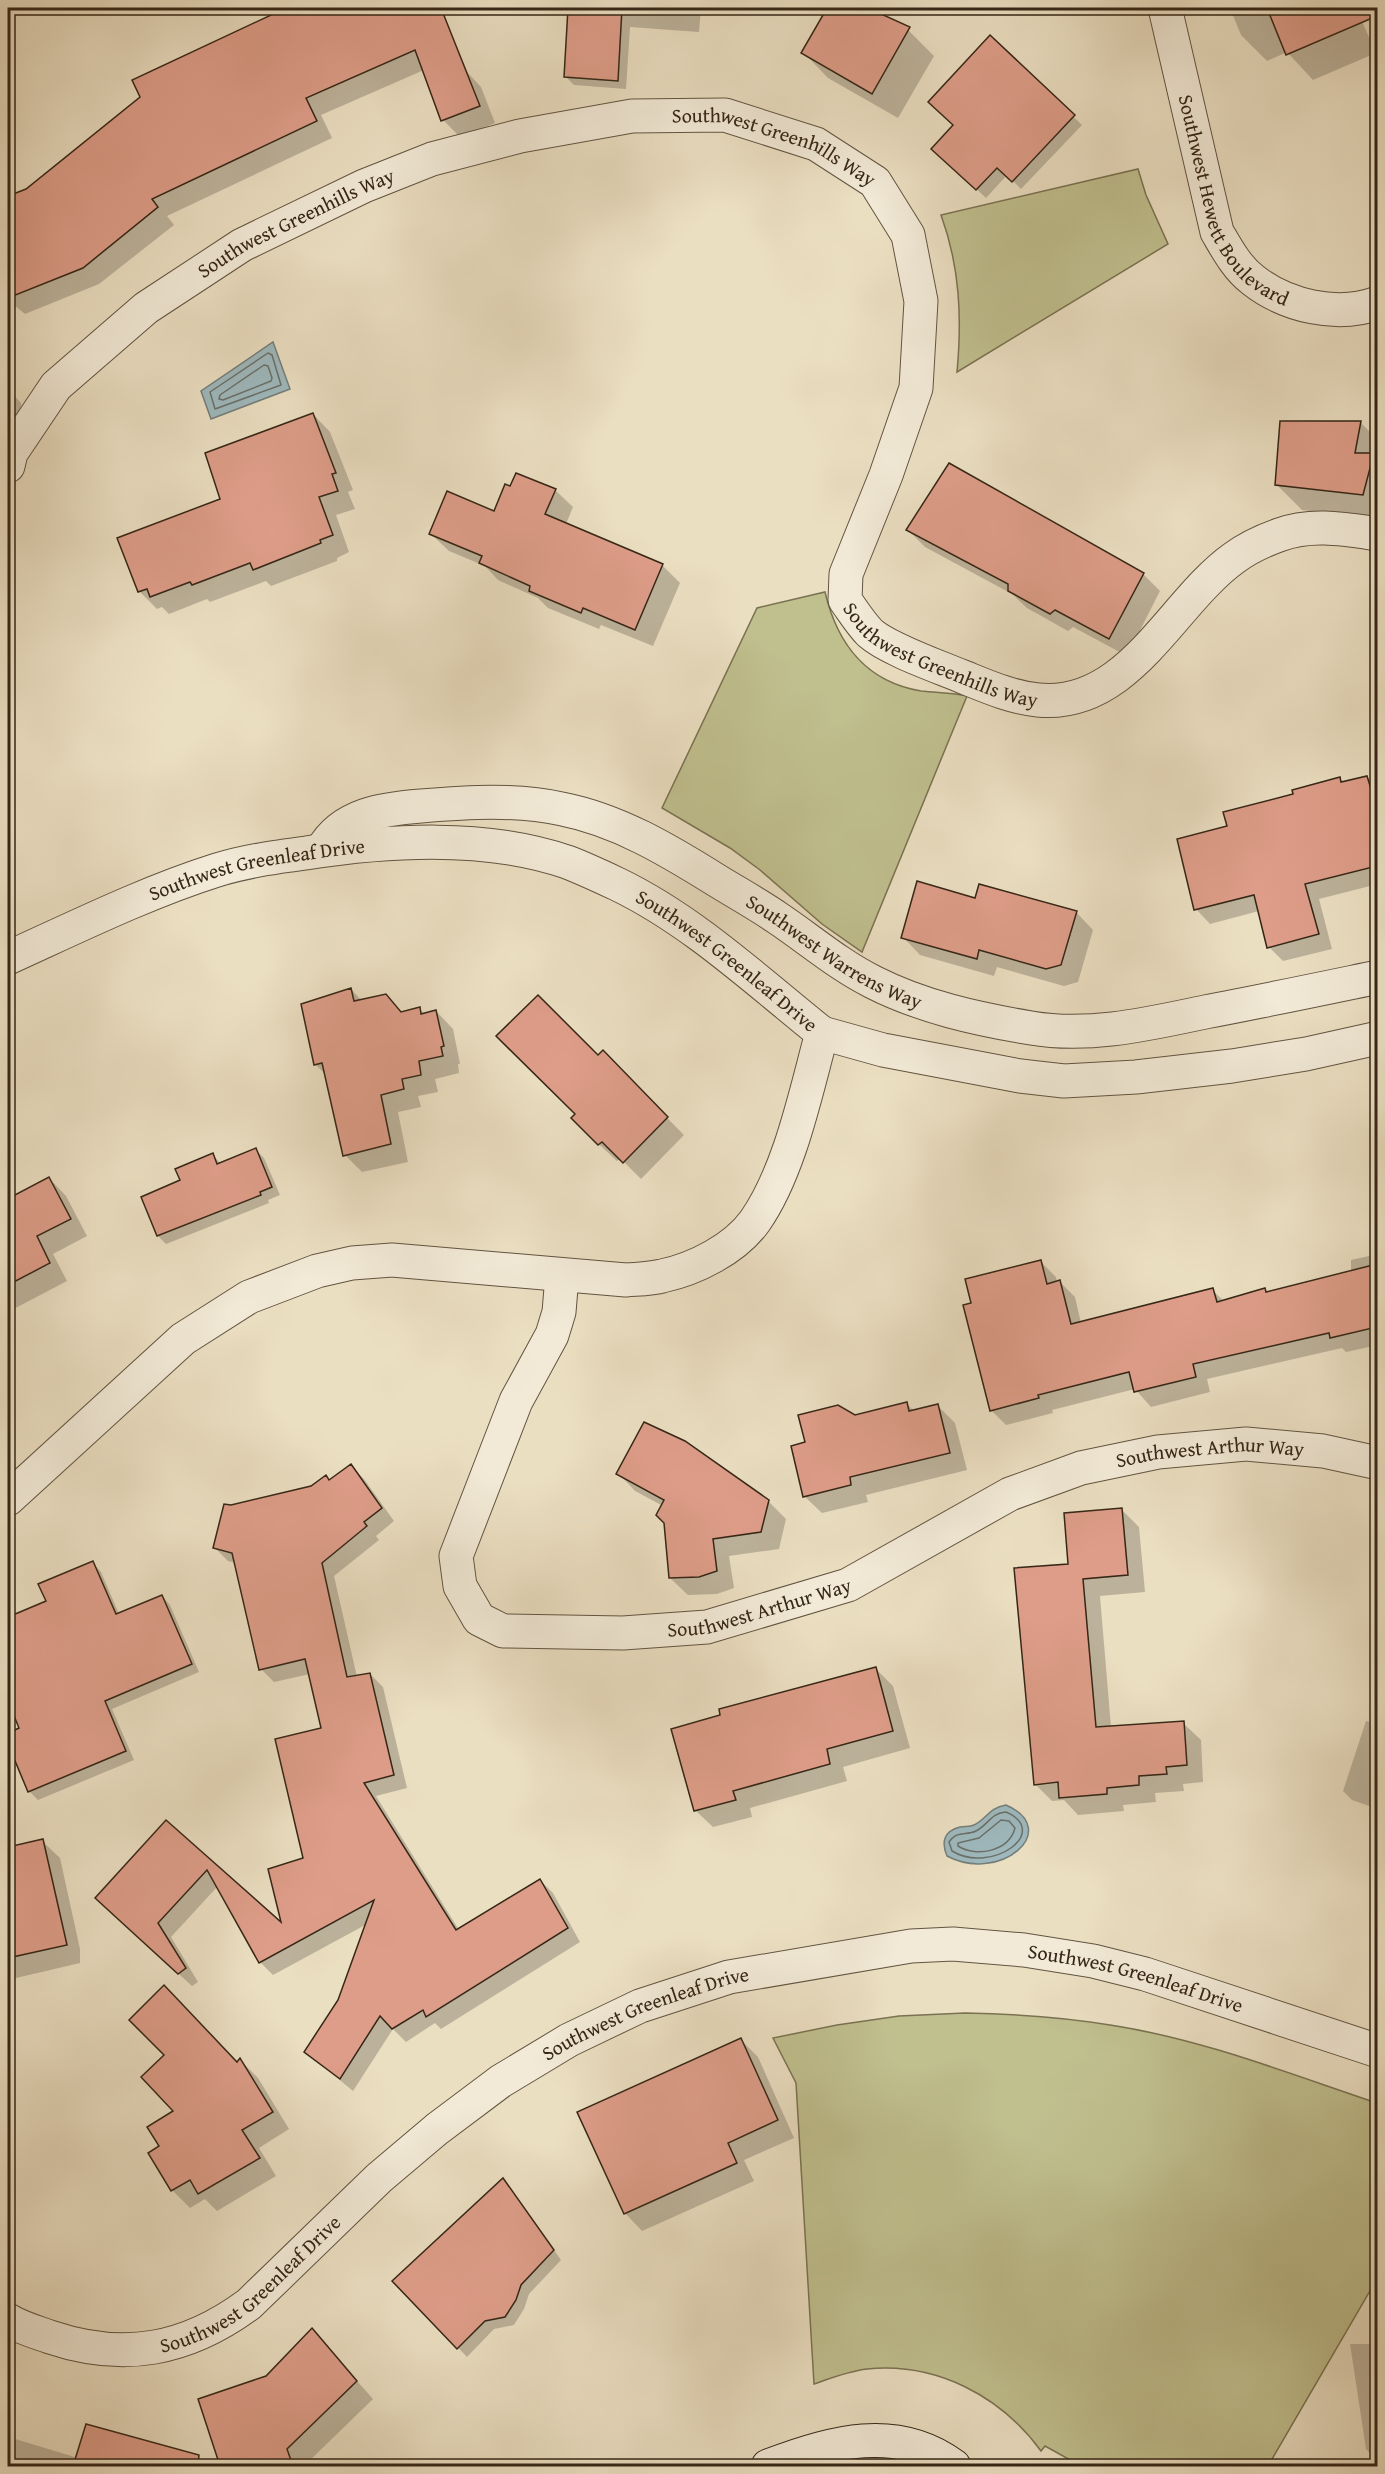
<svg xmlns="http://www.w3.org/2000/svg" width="1385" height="2474" viewBox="0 0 1385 2474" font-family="'Gentium Book Plus',serif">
<rect width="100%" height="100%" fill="#ebdfc2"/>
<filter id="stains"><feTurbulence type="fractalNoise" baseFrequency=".00333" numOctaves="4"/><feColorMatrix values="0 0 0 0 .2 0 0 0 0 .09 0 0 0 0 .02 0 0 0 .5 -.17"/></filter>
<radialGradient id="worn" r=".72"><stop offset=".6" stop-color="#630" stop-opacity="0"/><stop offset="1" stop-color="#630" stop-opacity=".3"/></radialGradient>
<g fill="#c0bf8e" stroke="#7a7252" stroke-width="1.5">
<path d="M1138,169L1146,195L1168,244L957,372C962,318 960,267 941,215Z"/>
<path d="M825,592C837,643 866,682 921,691C937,693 952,692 967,696L862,952L822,924L760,870L730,848L662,808L757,608Z"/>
<path d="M965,2013C1014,2014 1062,2017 1110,2025C1202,2039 1290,2074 1377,2103L1378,2261L1374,2284L1268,2466H1081L1045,2446L1041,2451C1001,2396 936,2362 867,2369C849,2371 831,2378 814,2384L796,2083L773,2038L837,2025L899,2016Z"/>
</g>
<g fill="#9eb9be" stroke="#747e7b" stroke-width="1.5">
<polygon points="273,342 290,389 211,419 201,391"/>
<path d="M1006,1805C1063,1830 1000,1884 947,1856C941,1842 944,1831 960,1827C965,1826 970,1827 974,1825C988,1818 988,1808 1006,1805Z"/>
</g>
<g fill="#0003">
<polygon points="313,8 424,8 426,12 432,9 448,26 468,73 481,87 495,123 460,137 443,120 424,70 321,115 332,138 167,216 174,225 99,284 25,314 8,300 8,198 27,191 274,25"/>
<polygon points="571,8 701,8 699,32 630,27 626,89 574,85 565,76"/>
<polygon points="829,8 871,8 908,30 934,56 898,118 828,78 803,52"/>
<polygon points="1230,8 1356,8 1376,53 1313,80 1287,52 1267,61 1241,35"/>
<polygon points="990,37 1082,125 1021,189 1007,175 986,198 942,157"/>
<polygon points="8,389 21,403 20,436 8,436"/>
<polygon points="313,414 330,432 353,490 348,492 355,509 336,515 349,552 337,558 337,561 271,586 266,581 210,602 207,599 169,614 162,607 157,609 139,591 222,500"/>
<polygon points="1361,423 1378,440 1378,519 1302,510 1276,484"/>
<polygon points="555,490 573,507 566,524 662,565 680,583 653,646 601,625 599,629 548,608 538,598 498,580 485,566 449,551 431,534"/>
<polygon points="908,530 1143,574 1160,591 1127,656 1073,627 1068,631 1027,608 1012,594 925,547"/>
<polygon points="1367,777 1378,788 1378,884 1319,899 1332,949 1283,961 1269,947 1259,911 1210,924 1196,909 1229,827 1295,795 1340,779 1344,783"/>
<polygon points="976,900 1076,912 1093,930 1078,982 1064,986 997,967 994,976 920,955 903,937"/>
<polygon points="351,989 362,1001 386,996 403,1013 419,1009 425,1014 436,1011 453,1029 460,1064 458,1064 459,1073 435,1079 438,1092 418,1096 421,1107 398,1112 408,1162 362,1172 345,1155 326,1075 316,1065 302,1005"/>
<polygon points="603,1053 684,1135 641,1179 620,1158 617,1161 590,1136 577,1114 598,1057"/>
<polygon points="256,1150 264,1158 280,1195 268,1200 269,1203 166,1244 158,1236 213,1155 221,1164"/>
<polygon points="49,1178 66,1196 87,1236 53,1254 67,1281 8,1312 8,1200"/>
<polygon points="1378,1254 1378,1345 1346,1352 1342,1348 1207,1379 1210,1392 1151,1407 1135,1389 1052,1410 1053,1413 1006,1425 991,1410 973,1305 1041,1262 1056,1277 1057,1283 1060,1282 1075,1297 1081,1323 1212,1290 1224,1301 1265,1290 1268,1293 1351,1272 1351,1260"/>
<polygon points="907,1404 914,1411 938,1406 955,1423 967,1470 866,1495 868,1502 822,1513 804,1496 807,1444 855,1417"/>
<polygon points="351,1466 364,1479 394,1521 376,1536 379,1540 334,1576 357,1677 370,1674 383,1687 407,1788 376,1796 459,1930 540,1880 553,1893 580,1942 441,2029 435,2023 406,2042 393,2029 353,2091 306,2052 340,2001 367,1924 273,1975 260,1962 218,1886 171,1937 198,1982 192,1986 110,1911 166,1822 283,1926 304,1858 323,1729 310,1674 274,1682 261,1669 236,1563 228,1561 215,1548 231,1507 330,1481"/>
<polygon points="618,1473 768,1501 786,1519 779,1549 729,1556 734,1588 717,1594 688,1595 670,1578 663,1506 635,1491"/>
<polygon points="1121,1509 1139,1527 1145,1592 1100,1596 1111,1727 1183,1723 1201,1740 1203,1782 1183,1784 1184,1791 1155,1793 1156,1802 1123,1805 1124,1811 1078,1815 1064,1800 1052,1801 1035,1784 1070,1565"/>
<polygon points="93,1563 101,1572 119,1614 162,1596 170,1605 199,1672 112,1709 134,1760 38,1800 29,1791 8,1740 8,1735 21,1729 8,1697 8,1619 48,1602"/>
<polygon points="875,1668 893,1686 910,1748 843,1767 847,1781 750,1808 752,1817 713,1827 695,1810"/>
<polygon points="1366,1721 1378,1724 1378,1809 1352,1800 1343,1791"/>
<polygon points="42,1841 60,1858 80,1949 80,1963 16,1978 8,1969 8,1849"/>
<polygon points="741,2040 758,2057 794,2138 744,2160 754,2181 642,2231 625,2213"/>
<polygon points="240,2060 258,2078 289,2129 259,2148 276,2176 217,2211 205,2199 190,2208 172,2190 161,2147 175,2111"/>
<polygon points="503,2180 511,2188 561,2260 529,2294 524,2309 514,2325 494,2329 467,2357 394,2281"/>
<polygon points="312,2330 373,2399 304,2466 222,2466 204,2412 267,2378"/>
<polygon points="1350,2344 1378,2344 1378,2458 1374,2458 1366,2449"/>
<polygon points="12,2438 78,2458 167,2461 165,2466 8,2466 8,2449"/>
</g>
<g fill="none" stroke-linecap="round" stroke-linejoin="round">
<g stroke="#6a706a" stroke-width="1.5">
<polygon points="268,353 272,355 281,385 215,409 210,392"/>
<polygon points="264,365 268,366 272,378 271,381 223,400 219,399 220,395"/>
<path d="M1006,1812C1052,1832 991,1875 952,1851L949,1842C957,1830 966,1836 976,1831C988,1825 991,1813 1006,1812Z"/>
<path d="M1001,1820L1009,1821L1015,1828C1009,1851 977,1858 958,1846V1843L979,1838Z"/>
</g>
</g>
<g fill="#de9d89" stroke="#352616" stroke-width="1.5">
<polygon points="286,8 441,8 480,106 441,121 415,50 306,98 317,121 152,199 158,207 83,268 8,298 8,196 26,189 140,97 132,80"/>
<polygon points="568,8 622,8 618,81 564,77"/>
<polygon points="827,8 868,8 910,27 872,94 801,53"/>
<polygon points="1267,8 1377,8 1377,16 1286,55"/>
<polygon points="990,35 1075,115 1012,182 997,168 976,190 931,149 953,125 928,102"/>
<polygon points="313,413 336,473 332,474 338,491 319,497 333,535 320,540 321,543 253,570 250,563 192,585 190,582 150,597 147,589 138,592 117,538 220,499 205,453"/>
<polygon points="1280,421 1361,421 1355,453 1374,453 1363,495 1275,485"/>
<polygon points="949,463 1144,573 1109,639 1055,610 1050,614 1008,591 1008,584 906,530"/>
<polygon points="516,473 556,489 545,514 663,564 635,630 583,608 581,613 529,591 530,586 479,563 482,556 429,534 447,491 494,511 505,484 510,486"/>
<polygon points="1367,776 1371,789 1377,788 1377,866 1305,884 1319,934 1267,948 1254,895 1194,910 1177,839 1227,826 1223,812 1293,794 1292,790 1340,777 1341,782"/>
<polygon points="917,881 975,898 979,884 1077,911 1061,965 1046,969 979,950 977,959 901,938"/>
<polygon points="351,988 354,1001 386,994 401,1012 420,1007 421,1014 436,1010 444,1046 441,1047 443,1056 419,1061 421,1075 402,1079 404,1089 381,1095 391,1144 343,1156 322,1063 314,1065 301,1004"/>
<polygon points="538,995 598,1055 603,1050 668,1117 623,1163 602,1142 598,1145 571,1118 575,1114 496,1036"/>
<polygon points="256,1148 272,1187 260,1192 261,1195 157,1236 141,1197 180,1180 175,1169 213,1153 217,1164"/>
<polygon points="49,1177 71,1219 37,1236 50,1263 8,1285 8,1180 15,1195"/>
<polygon points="1041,1260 1047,1284 1060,1280 1071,1324 1213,1288 1217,1302 1265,1288 1266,1292 1377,1264 1377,1327 1330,1338 1329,1333 1193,1364 1196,1377 1134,1392 1129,1372 1038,1395 1039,1398 990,1411 963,1305 971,1303 965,1279"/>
<polygon points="907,1402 909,1411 938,1404 950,1453 850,1477 851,1485 803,1497 791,1446 805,1442 798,1415 838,1405 855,1415"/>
<polygon points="644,1422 685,1441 769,1500 761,1532 713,1539 717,1571 699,1577 669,1578 664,1523 656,1515 664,1500 616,1474"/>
<polygon points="351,1464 382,1508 364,1522 367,1526 322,1563 347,1677 370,1673 394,1775 364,1783 456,1930 540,1879 568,1928 426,2017 423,2010 392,2029 380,2016 340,2079 304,2052 338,2000 374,1900 259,1963 207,1870 158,1923 186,1968 178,1974 95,1898 166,1820 281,1922 268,1869 303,1858 275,1739 321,1728 305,1659 259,1670 232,1553 213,1548 224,1504 231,1505 311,1486 326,1475 329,1480"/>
<polygon points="1122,1508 1128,1575 1083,1579 1096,1727 1184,1721 1187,1765 1166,1767 1167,1774 1139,1776 1139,1785 1107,1788 1107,1794 1059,1798 1058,1782 1034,1785 1014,1568 1068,1564 1064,1513"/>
<polygon points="93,1561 116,1614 162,1595 192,1664 105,1701 126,1751 28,1792 8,1744 8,1733 19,1728 8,1701 8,1617 46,1601 38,1584"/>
<polygon points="876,1667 893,1731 827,1749 830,1764 733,1791 736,1800 694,1811 671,1729 720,1715 719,1709"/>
<polygon points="43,1839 67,1945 8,1958 8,1847"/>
<polygon points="164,1985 237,2062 240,2058 273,2112 242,2130 260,2158 198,2194 190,2180 171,2191 148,2153 159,2146 147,2127 173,2111 141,2077 164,2055 129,2020"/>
<polygon points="741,2038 778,2120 728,2143 737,2163 624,2214 577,2112"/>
<polygon points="503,2178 554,2250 521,2285 516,2300 505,2317 485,2321 457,2349 392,2281"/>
<polygon points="312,2328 357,2381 287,2449 293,2466 220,2466 198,2399 266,2376"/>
<polygon points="86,2424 199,2455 198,2466 73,2466"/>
</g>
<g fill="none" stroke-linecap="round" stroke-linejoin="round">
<defs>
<g id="street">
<path id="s1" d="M1165,8L1217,232C1227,249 1237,268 1253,280C1286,306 1337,318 1378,303"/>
<path id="s2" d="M8,466L11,453L56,386L146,308L242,245L364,186L432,159L520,136L632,116L725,115L816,144L875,182L908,235L921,301L916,388L886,475L846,574L845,600C853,611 861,624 870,633C888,649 937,666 961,676C986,686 1010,697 1038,700C1129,709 1172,602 1234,558C1246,549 1265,540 1279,535C1311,523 1344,529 1378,534"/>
<path id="s3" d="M322,850C342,814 383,809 421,806C468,802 516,799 562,809C618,820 668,850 716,880C737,893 759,905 779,919C810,940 839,965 873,982C922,1007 977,1019 1031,1028C1089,1038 1148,1024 1205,1012C1263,1001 1320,989 1378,977"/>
<path id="s4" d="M8,958C74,928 147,892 217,870C246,861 276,857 306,853C389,840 485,834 567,862C583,868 600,876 617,884C692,920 757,981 822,1033C806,1091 790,1171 755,1221C735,1249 695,1269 662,1276C651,1279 638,1279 626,1280L392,1260L352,1263L317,1271L249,1297L183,1339L8,1499"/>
<polyline points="822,1033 883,1050 1020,1076 1064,1081 1136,1077 1232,1066 1306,1054 1378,1038"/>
<path id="s5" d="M562,1276L559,1312L552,1335L516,1401L456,1556L460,1586L479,1619L503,1631L623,1633L707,1627L848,1585L1010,1494L1081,1468L1158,1452L1246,1444L1323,1451L1378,1463"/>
<path id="s6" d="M8,2320C21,2328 36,2332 50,2337C124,2362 187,2350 249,2304L379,2178L437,2129L501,2081L569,2040L640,2006L729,1977L911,1946L953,1944L1024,1950L1093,1961L1145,1974L1378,2051"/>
</g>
<path id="secondary" d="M768,2466C830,2442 897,2423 954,2466"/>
</defs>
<use href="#street" stroke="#625441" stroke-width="35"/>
<use href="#secondary" stroke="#352616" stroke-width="35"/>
<use href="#street" stroke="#f2ead7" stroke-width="33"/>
<use href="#secondary" stroke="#f2ead7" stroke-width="33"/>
</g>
<g text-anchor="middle" stroke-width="4.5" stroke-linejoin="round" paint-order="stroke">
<g font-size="20" fill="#352616" stroke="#f2ead7">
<text dy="7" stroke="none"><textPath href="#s2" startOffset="890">Southwest Greenhills Way</textPath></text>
<text dy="7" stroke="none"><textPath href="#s1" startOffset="210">Southwest Hewett Boulevard</textPath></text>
<text dy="7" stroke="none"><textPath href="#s2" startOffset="386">Southwest Greenhills Way</textPath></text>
<text dy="7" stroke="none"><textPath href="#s2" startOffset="1556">Southwest Greenhills Way</textPath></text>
<text dy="7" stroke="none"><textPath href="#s4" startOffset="266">Southwest Greenleaf Drive</textPath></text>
<text dy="7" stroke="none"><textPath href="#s3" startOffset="564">Southwest Warrens Way</textPath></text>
<text dy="7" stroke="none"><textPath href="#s4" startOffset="770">Southwest Greenleaf Drive</textPath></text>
<text dy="7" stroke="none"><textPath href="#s5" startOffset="1140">Southwest Arthur Way</textPath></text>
<text dy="7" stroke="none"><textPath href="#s5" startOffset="656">Southwest Arthur Way</textPath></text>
<text dy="7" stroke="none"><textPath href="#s6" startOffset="1258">Southwest Greenleaf Drive</textPath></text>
<text dy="7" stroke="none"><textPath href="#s6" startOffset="754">Southwest Greenleaf Drive</textPath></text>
<text dy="7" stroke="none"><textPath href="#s6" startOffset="268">Southwest Greenleaf Drive</textPath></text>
</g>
</g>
<rect width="1385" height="2474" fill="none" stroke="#ebdfc2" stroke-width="30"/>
<rect x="9" y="9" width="1367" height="2456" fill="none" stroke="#352616" stroke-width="3"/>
<rect x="15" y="15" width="1355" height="2444" fill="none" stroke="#352616" stroke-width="1.5"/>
<rect width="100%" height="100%" filter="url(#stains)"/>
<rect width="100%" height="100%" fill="url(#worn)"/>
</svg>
